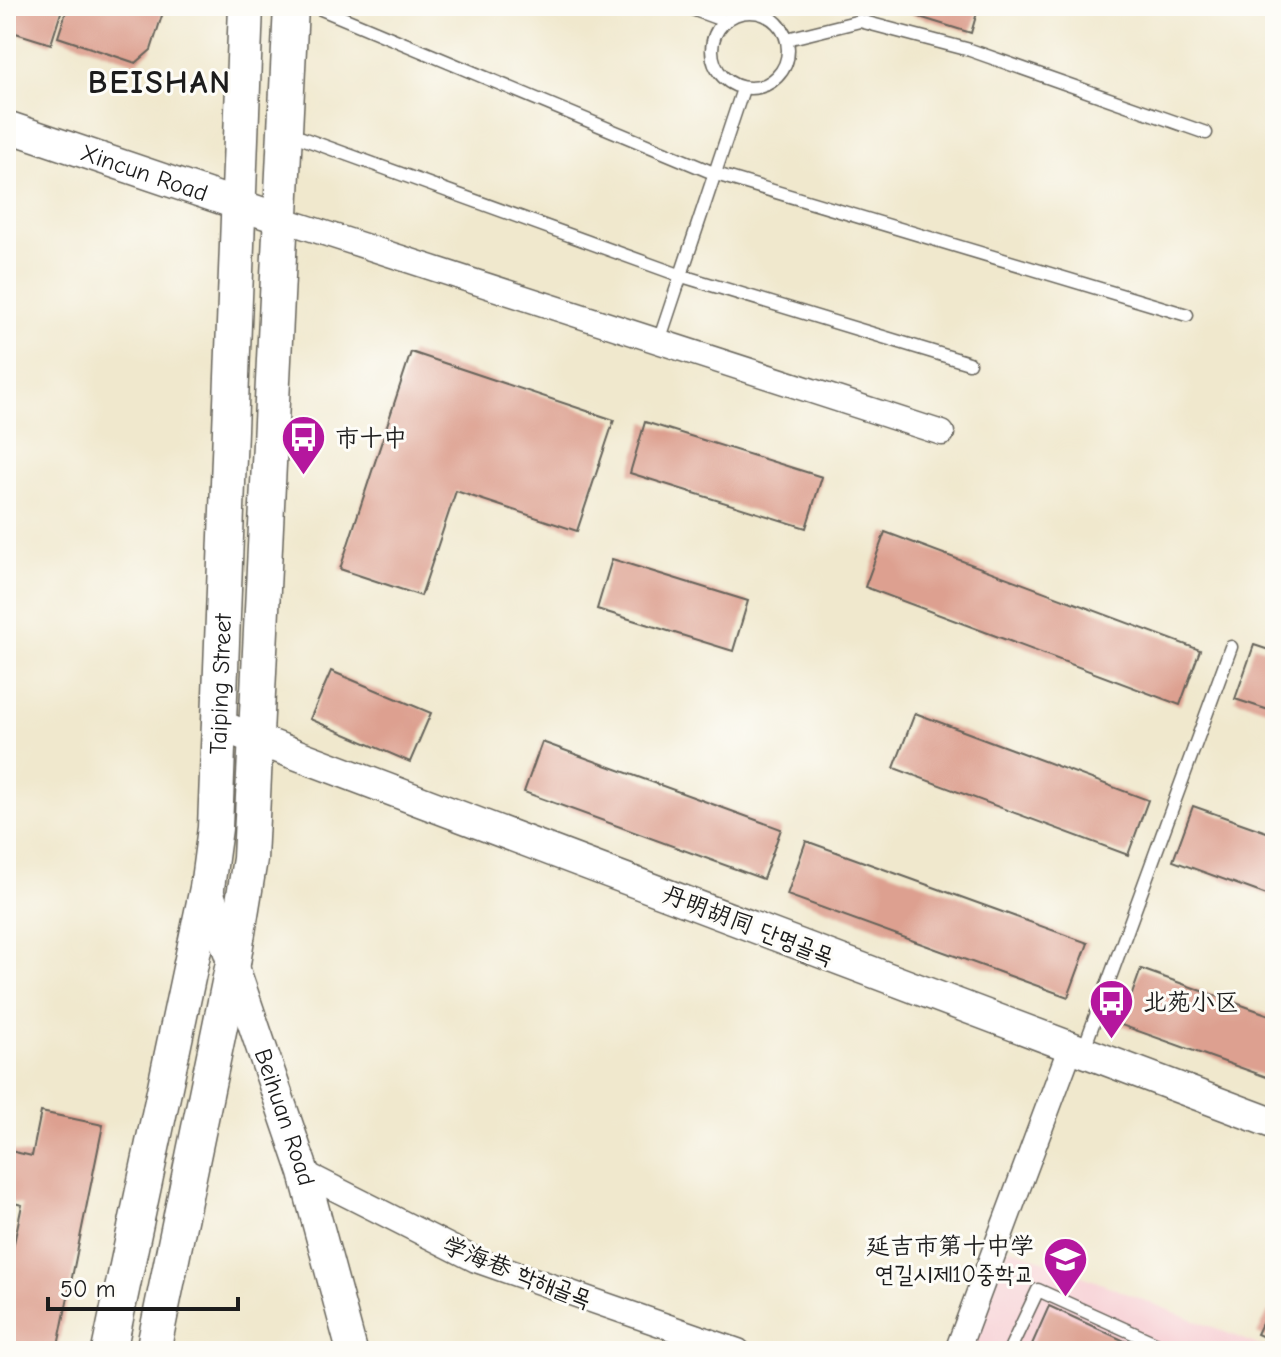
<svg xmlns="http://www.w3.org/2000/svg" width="1281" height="1357" viewBox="0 0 1281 1357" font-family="'Comic Neue','LXGW WenKai TC','Poor Story',sans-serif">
<rect width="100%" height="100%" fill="#fdfcf7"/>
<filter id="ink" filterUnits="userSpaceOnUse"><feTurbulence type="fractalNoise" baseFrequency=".0125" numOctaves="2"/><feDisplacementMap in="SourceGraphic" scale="16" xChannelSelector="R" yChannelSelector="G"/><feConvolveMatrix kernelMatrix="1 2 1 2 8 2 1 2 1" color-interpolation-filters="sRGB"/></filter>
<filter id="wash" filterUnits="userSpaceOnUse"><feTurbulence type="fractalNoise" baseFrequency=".006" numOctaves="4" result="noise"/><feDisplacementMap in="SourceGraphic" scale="32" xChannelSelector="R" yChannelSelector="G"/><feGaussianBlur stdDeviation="1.8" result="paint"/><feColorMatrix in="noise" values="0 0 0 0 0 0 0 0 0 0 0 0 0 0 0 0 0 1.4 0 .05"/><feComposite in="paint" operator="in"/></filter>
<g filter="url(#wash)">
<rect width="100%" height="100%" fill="#f0e8cd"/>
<polygon fill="#f7cfd4" points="1009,1247 1273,1351 970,1351"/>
<g id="blocks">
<g fill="#dda090">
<polygon points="6,6 63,6 51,44 6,30"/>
<polygon points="68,6 165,6 151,50 136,63 58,37"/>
<polygon points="884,6 979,6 971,33"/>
<polygon points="411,352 614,420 577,531 456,491 421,596 340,569"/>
<polygon points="645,422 822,477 806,528 630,473"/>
<polygon points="885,532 1200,650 1180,705 865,587"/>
<polygon points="612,559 748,601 733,651 597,609"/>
<polygon points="1254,645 1275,652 1275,712 1235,699"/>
<polygon points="331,671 431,713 410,762 310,719"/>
<polygon points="915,713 1148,800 1128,855 894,768"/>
<polygon points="542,742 781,829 763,879 524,792"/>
<polygon points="1193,806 1275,835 1275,898 1173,861"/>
<polygon points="806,841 1088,943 1068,997 787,895"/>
<polygon points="1141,969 1275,1017 1275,1080 1121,1025"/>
<polygon points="41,1112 103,1125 57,1351 6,1351 6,1281 22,1205 6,1201 6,1150 32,1156"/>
<polygon points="1049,1306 1146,1351 1029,1351"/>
<polygon points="1268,1311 1275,1314 1275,1342 1257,1334"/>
</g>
</g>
</g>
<g filter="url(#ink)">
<use href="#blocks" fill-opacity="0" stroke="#66635a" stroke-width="2"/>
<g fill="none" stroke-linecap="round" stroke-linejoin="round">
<defs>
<g id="service">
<polyline points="314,6 716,174 1187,315"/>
<polyline points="684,6 725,21"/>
<circle cx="750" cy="50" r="38"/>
<polyline points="787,39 860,21 970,50 1206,133"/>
<polyline points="288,133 682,276 969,363"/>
<polyline points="659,341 743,89"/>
<polyline points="1083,1051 1231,647"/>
<polyline points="1009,1351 1038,1290 1173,1351"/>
</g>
<g id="minor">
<polyline points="281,219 942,433"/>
<polyline points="304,1173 476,1260 738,1351"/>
<polyline points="957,1351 1071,1046"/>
</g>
<g id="tertiary">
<path id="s1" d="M6,126L281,219"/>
<polyline points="221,726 1275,1124"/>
<path id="s2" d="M207,888L304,1173L352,1351"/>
</g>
<g id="secondary">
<path id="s3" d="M109,1351L207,888L215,828L246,6"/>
<polyline points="153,1351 233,963 250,859 291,6"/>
</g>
</defs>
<use href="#service" stroke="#66635a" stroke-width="15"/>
<use href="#minor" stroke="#66635a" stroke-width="27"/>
<use href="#tertiary" stroke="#66635a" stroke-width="33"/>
<use href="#secondary" stroke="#66635a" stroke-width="37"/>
<use href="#service" stroke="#fff" stroke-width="12"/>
<use href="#minor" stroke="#fff" stroke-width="24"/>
<use href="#tertiary" stroke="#fff" stroke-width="30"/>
<use href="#secondary" stroke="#fff" stroke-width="34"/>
</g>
</g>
<defs>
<symbol id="bus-pin" viewBox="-11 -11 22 30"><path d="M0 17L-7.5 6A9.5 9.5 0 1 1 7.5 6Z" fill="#b5179e" stroke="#fdfcf7"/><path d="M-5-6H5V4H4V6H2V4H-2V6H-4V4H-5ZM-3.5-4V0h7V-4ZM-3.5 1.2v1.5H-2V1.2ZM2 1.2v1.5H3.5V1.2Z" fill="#fff"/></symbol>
<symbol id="school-pin" viewBox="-11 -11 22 30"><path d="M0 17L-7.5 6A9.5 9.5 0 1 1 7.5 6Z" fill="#b5179e" stroke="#fdfcf7"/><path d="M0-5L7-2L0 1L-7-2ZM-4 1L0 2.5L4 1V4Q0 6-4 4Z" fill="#fff"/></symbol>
</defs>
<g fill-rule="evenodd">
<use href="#bus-pin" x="278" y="412" width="51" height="69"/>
<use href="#bus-pin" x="1086" y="976" width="51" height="69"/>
<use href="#school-pin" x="1040" y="1234" width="51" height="69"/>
</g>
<g text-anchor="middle" stroke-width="6" stroke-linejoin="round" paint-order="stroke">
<g font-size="24" fill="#1c1c1c" stroke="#fdfcf7">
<text dy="8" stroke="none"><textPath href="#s1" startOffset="146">Xincun Road</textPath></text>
<text dy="8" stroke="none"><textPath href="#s3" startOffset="678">Taiping Street</textPath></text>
<text transform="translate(748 925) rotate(21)" y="8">丹明胡同 단명골목</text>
<text dy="8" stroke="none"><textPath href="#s2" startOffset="242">Beihuan Road</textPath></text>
<text transform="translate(517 1272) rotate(21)" y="8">学海巷 학해골목</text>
</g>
<g font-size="24" fill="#1c1c1c" stroke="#fdfcf7" text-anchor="start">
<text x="335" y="446">市十中</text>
<text x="1143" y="1010">北苑小区</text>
<text x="1034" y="1254" text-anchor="end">延吉市第十中学<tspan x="1034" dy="28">연길시제10중학교</tspan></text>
</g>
<g font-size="32" font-weight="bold" letter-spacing="2" fill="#1c1c1c" stroke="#fdfcf7">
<text x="160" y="93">BEISHAN</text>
</g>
</g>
<rect width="1281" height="1357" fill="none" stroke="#fdfcf7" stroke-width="32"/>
<path d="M48 1297v12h190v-12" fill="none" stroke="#1c1c1c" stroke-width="4"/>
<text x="60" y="1297" font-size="24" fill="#1c1c1c" stroke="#fdfcf7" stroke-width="6" paint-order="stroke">50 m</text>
</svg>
